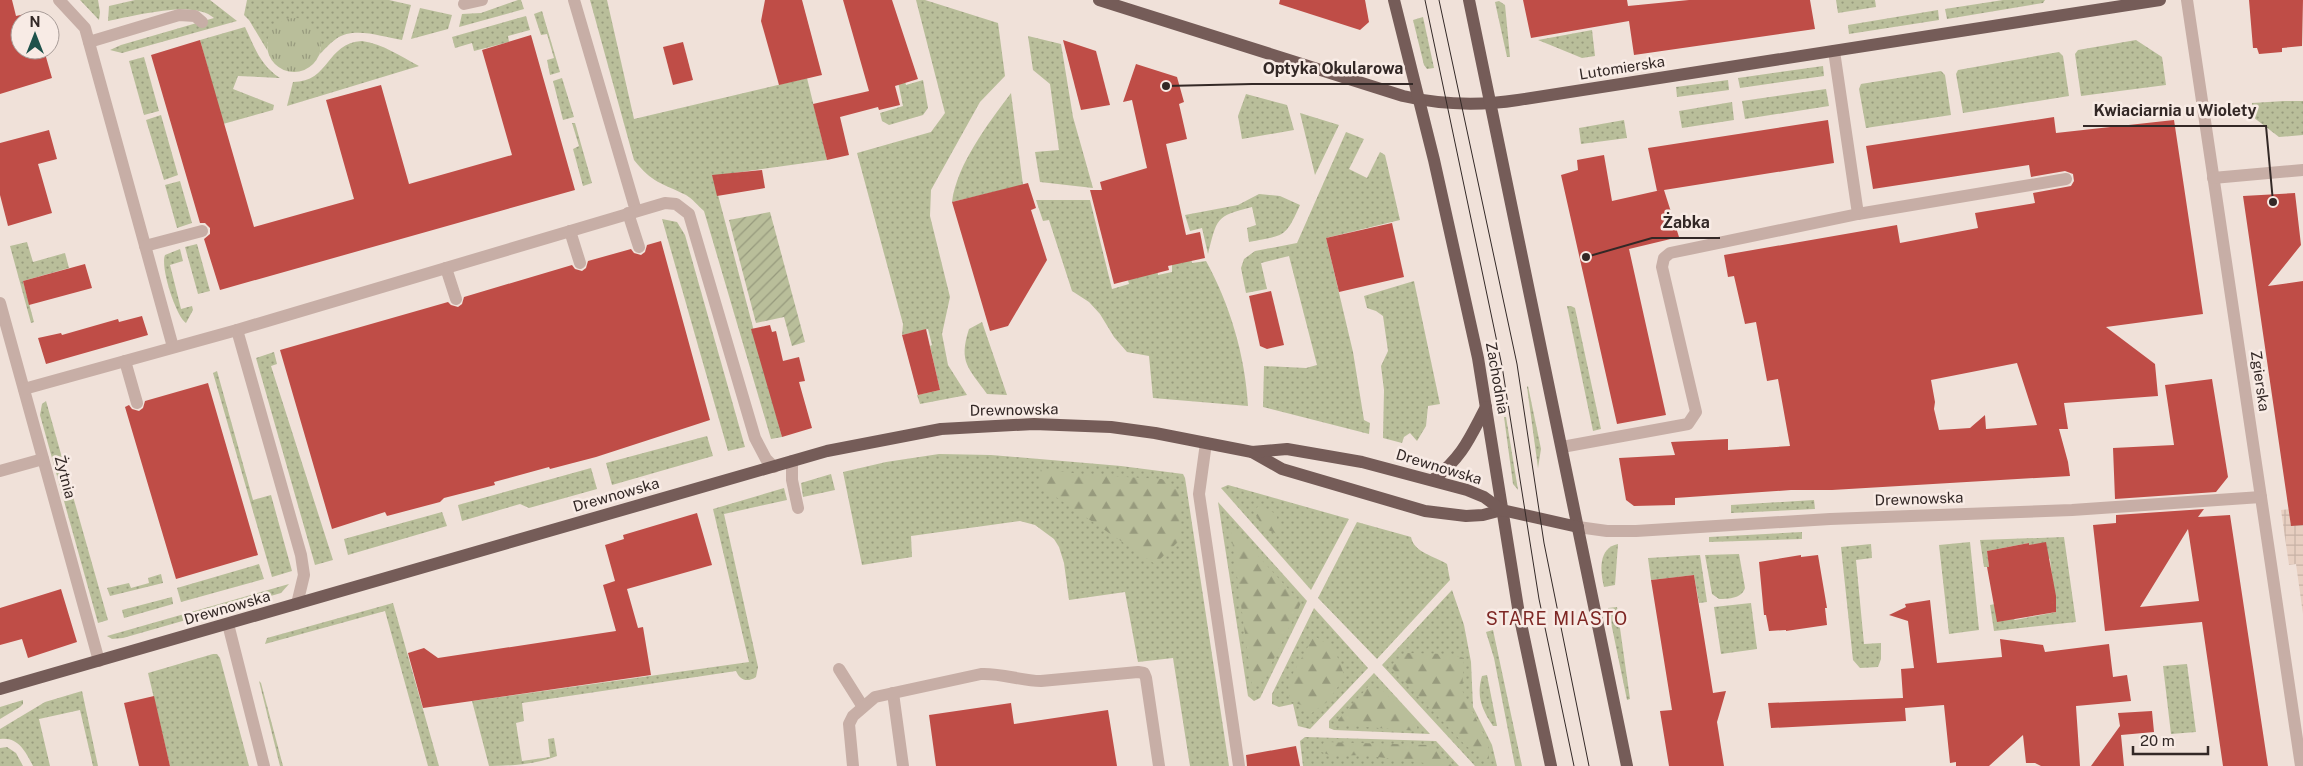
<svg xmlns="http://www.w3.org/2000/svg" width="2303" height="766" viewBox="0 0 2303 766" font-family="'Public Sans',sans-serif">
<defs>
<pattern id="grass-dots" width="8" height="8" patternUnits="userSpaceOnUse" patternTransform="scale(1.25)"><rect width="8" height="8" fill="#b9be9a"/><path d="M2 2h.1M6 6h.1" fill="none" stroke="#979a7d" stroke-width="1.8" stroke-linecap="round"/></pattern>
<pattern id="forest-firs" width="22" height="20" patternUnits="userSpaceOnUse" patternTransform="scale(1.25)"><rect width="22" height="20" fill="#b9be9a"/><path d="M5 1l3.5 6h-7zM16 11l3.5 6h-7z" fill="#979a7d"/></pattern>
<pattern id="park-tufts" width="24" height="20" patternUnits="userSpaceOnUse" patternTransform="scale(1.25)"><rect width="24" height="20" fill="#b9be9a"/><path d="M3 7l-1-3M5 7V3M7 7l1-3M15 17l-1-3M17 17v-4M19 17l1-3" fill="none" stroke="#979a7d"/></pattern>
<pattern id="garden-furrows" width="10" height="10" patternUnits="userSpaceOnUse" patternTransform="scale(1.25)"><rect width="10" height="10" fill="#b9be9a"/><path d="M-1 1l2-2M0 10L10 0M9 11l2-2" fill="none" stroke="#979a7d"/></pattern>
<pattern id="plaza-grid" width="8" height="8" patternUnits="userSpaceOnUse" patternTransform="scale(1.25)"><rect width="8" height="8" fill="#e7cfc1"/><path d="M0 4h8M4 0v8" fill="none" stroke="#c7b2a6"/></pattern>
</defs>
<rect width="100%" height="100%" fill="#f0e1d9"/>
<g fill="url(#grass-dots)">
<polygon points="80,0 98,0 100,12 99,20"/>
<path d="M135,0H210L237,21L122,53L110,50L121,45L214,18C195,0 137,15 108,21L109,6Z"/>
<path d="M247,0H389L411,5L402,40C382,37 354,26 336,39C330,43 324,50 319,55L321,47L267,42V50L249,20L244,15Z"/>
<polygon points="518,0 521,0 524,9 459,27 462,14 481,13"/>
<path d="M590,0H607L634,119L807,78L827,160L713,176L782,437L771,439L704,211C698,206 693,199 686,195C662,183 652,183 634,160Z"/>
<polygon points="916,0 925,0 998,23 1005,76 980,102 931,190 930,216 950,297 942,334 948,365 967,395 920,404 917,395 940,390 930,346 932,345 928,329 902,335 903,324 857,153 931,132 945,113"/>
<polygon points="1836,0 1875,0 1876,7 1838,13"/>
<polygon points="2003,0 2045,0 2043,3 1947,19 1945,9"/>
<polygon points="1499,1 1505,5 1510,57 1507,57 1495,2"/>
<polygon points="420,8 452,15 448,29 411,39"/>
<polygon points="1938,10 1939,20 1849,34 1848,25"/>
<polygon points="542,11 560,72 550,75 547,60 554,58 547,34 541,35 534,14"/>
<polygon points="526,16 530,30 508,36 509,42 474,51 472,43 455,48 452,37"/>
<polygon points="1423,17 1434,68 1427,69 1424,65 1413,20"/>
<path d="M245,27C255,48 260,65 280,78L238,76L233,89L274,105L273,110L223,124L200,40Z"/>
<polygon points="1592,30 1595,56 1582,58 1538,40"/>
<polygon points="893,36 906,85 923,80 928,108 923,115 889,125 882,121 880,113 903,106 898,82"/>
<polygon points="1028,36 1061,44 1073,117 1093,188 1040,182 1035,152 1059,150 1050,84 1033,70"/>
<polygon points="2136,40 2162,57 2166,85 2081,96 2075,54 2078,50"/>
<path d="M362,41C383,44 400,56 419,66L287,106L293,82C330,82 326,43 362,41Z"/>
<polygon points="2059,52 2063,56 2069,96 1963,113 1956,74 1958,70"/>
<polygon points="144,57 159,111 144,115 129,61"/>
<polygon points="1823,66 1824,76 1740,88 1738,78"/>
<polygon points="1941,71 1945,75 1951,115 1866,128 1859,89 1861,84"/>
<polygon points="562,78 574,117 563,120 553,81"/>
<polygon points="1728,80 1729,90 1677,97 1676,87"/>
<polygon points="1826,89 1829,106 1745,119 1742,101"/>
<path d="M1011,93L1023,185L952,202C957,164 988,124 1011,93Z"/>
<polygon points="1246,94 1287,105 1294,130 1242,139 1238,116"/>
<polygon points="2284,101 2303,101 2303,135 2279,137 2253,117 2252,103"/>
<polygon points="1732,102 1734,120 1682,128 1679,111"/>
<polygon points="1300,113 1339,125 1315,175"/>
<polygon points="161,115 178,175 164,180 146,120"/>
<polygon points="1624,120 1627,138 1581,144 1579,128"/>
<polygon points="572,123 575,123 592,183 583,186 573,149 579,146"/>
<polygon points="1346,132 1364,139 1349,169 1367,178 1380,152 1385,155 1400,220 1326,238 1353,352 1364,420 1370,423 1369,434 1263,407 1264,366 1306,368 1317,365 1289,256 1261,263 1267,289 1246,293 1241,268 1244,259 1255,251 1297,243"/>
<polygon points="180,181 192,223 177,228 165,185"/>
<path d="M1259,194L1280,196L1300,205C1285,239 1284,235 1249,242L1247,228L1256,225L1252,207C1215,216 1217,219 1208,254L1202,228L1190,231L1185,215L1238,205Z"/>
<path d="M1036,200H1090L1112,289L1129,284L1124,264L1156,259L1158,275L1172,272V261L1183,226L1192,263L1206,261C1230,305 1245,355 1248,406L1153,398L1149,356L1127,352L1114,337L1100,314L1089,302L1072,291L1049,220L1043,221Z"/>
<polygon points="662,219 677,222 685,235 745,447 728,451"/>
<polygon points="27,242 33,262 65,253 69,268 23,281 34,322 31,323 10,246"/>
<polygon points="197,244 210,291 198,294 185,247"/>
<path d="M180,249L183,261L170,265L181,309L192,306L193,310L186,323C176,316 160,267 165,255Z"/>
<polygon points="1414,281 1440,404 1428,406 1426,426 1417,441 1410,433 1404,437 1402,443 1383,438 1384,390 1381,366 1388,351 1383,316 1376,311 1367,308 1364,296"/>
<polygon points="1567,306 1571,306 1575,308 1601,429 1593,431"/>
<path d="M982,322L1007,395L987,394C969,368 958,363 969,329Z"/>
<polygon points="274,352 277,364 271,366 333,560 315,565 256,358"/>
<polygon points="217,371 253,500 271,495 292,571 272,577 213,373"/>
<polygon points="1528,386 1541,449 1538,468 1527,387"/>
<polygon points="46,401 108,620 98,623 40,415 42,404"/>
<polygon points="1504,417 1506,417 1518,490 1513,484"/>
<polygon points="707,436 713,456 612,485 606,463"/>
<polygon points="939,454 991,455 1121,466 1183,474 1185,478 1229,766 1190,766 1173,658 1138,662 1125,592 1069,600 1064,563 1059,547 1054,539 1035,525 1020,521 911,536 912,557 862,565 843,472 886,462"/>
<polygon points="591,468 597,489 529,508 520,504 462,521 458,505"/>
<polygon points="831,474 835,490 803,497 801,483"/>
<polygon points="1228,485 1349,519 1311,590 1221,488"/>
<path d="M784,488L787,500L724,514L758,667L756,677C747,683 740,680 736,671L522,703L524,721L516,723L522,761L550,757L548,739L554,738L557,756C537,764 511,766 489,766L472,701L749,662L713,509Z"/>
<polygon points="1952,494 1952,502 1887,505 1887,497"/>
<polygon points="1814,500 1815,509 1731,513 1731,505"/>
<polygon points="1218,502 1307,601 1260,698 1254,701 1248,696"/>
<polygon points="442,512 447,526 348,555 344,539"/>
<path d="M1357,522L1411,537C1414,553 1435,556 1447,564L1450,580L1377,659L1318,598Z"/>
<polygon points="1802,532 1802,539 1709,542 1709,537"/>
<polygon points="2064,537 2076,622 1994,631 1990,605 1995,604 2015,620 2056,612 2050,559 2048,558 2046,543 2029,545 2029,543 1987,551 1989,567 1984,567 1980,540"/>
<polygon points="1970,542 1979,630 1949,634 1939,545"/>
<path d="M1618,544L1615,585L1604,587C1600,571 1598,548 1618,544Z"/>
<polygon points="1871,544 1872,558 1856,560 1864,644 1881,643 1881,659 1878,667 1860,668 1853,660 1841,547"/>
<path d="M1739,554L1745,588C1742,598 1729,599 1719,599L1712,594L1705,555Z"/>
<polygon points="1700,555 1707,602 1699,603 1694,575 1651,580 1648,558"/>
<polygon points="259,564 264,579 181,602 177,588"/>
<polygon points="161,574 163,583 110,596 107,588 129,583 131,588 149,583 148,578"/>
<polygon points="289,584 281,593 123,638 112,639 107,636"/>
<polygon points="1452,590 1464,625 1471,662 1473,707 1492,745 1497,766 1475,766 1382,665"/>
<polygon points="172,597 173,604 124,618 122,610"/>
<polygon points="393,603 439,766 428,766 385,611 265,644 267,638"/>
<polygon points="1751,603 1757,649 1721,654 1714,607"/>
<polygon points="1617,607 1630,699 1627,700 1608,608"/>
<polygon points="1314,608 1368,668 1310,729 1298,726 1293,704 1279,707 1272,704 1272,694"/>
<polygon points="1493,630 1522,766 1515,766 1494,658 1486,632"/>
<polygon points="213,654 217,654 220,658 249,766 170,766 148,673"/>
<polygon points="2187,664 2196,732 2171,734 2163,666"/>
<polygon points="1374,673 1430,734 1334,730 1329,728 1329,721"/>
<path d="M1487,675L1497,726H1493C1482,710 1476,696 1482,676Z"/>
<polygon points="259,681 261,683 283,766 280,766"/>
<path d="M82,691L98,766H93L80,710L39,719L50,766H33C26,752 18,736 0,739V729L45,702Z"/>
<polygon points="23,700 23,704 20,707 0,719 0,707"/>
<polygon points="1305,737 1436,741 1459,766 1303,766 1300,741"/>
<polygon points="7,747 16,753 23,766 0,766 0,748"/>
</g>
<g fill="url(#forest-firs)">
<polygon points="1041,469 1089,475 1162,479 1179,491 1180,540 1155,564 1038,485"/>
<polygon points="1260,505 1276,514 1280,530 1277,534 1264,528 1253,511"/>
<polygon points="1230,525 1301,603 1263,681 1252,685"/>
<polygon points="1314,636 1334,648 1345,677 1327,702 1309,715 1304,706 1290,701 1288,682"/>
<polygon points="1405,653 1449,654 1464,658 1462,690 1488,743 1489,763 1465,745 1390,666"/>
<polygon points="1369,686 1382,690 1416,723 1418,731 1340,725 1338,720"/>
<polygon points="1324,742 1427,745 1443,755 1454,766 1433,766 1432,764 1362,755 1332,756 1319,751"/>
</g>
<circle fill="url(#park-tufts)" cx="294" cy="45" r="27"/>
<polygon fill="url(#garden-furrows)" points="770,212 805,342 792,346 784,317 756,323 729,220"/>
<polygon fill="url(#plaza-grid)" points="2303,508 2303,614 2296,564 2289,565 2281,510"/>
<g fill="#bf4d47" fill-rule="evenodd">
<polygon points="0,0 12,0 16,16 34,12 36,20 20,20 20,50 44,50 52,78 0,94"/>
<polygon points="765,0 802,0 822,75 779,85 761,21"/>
<polygon points="843,0 892,0 918,79 895,86 900,105 879,110 878,107 840,117 849,155 827,160 813,104 869,91"/>
<polygon points="1280,0 1365,0 1369,22 1360,30 1279,4"/>
<polygon points="1523,0 1627,0 1628,6 1689,0 1810,0 1815,29 1634,55 1629,21 1531,38"/>
<polygon points="2249,0 2303,0 2302,46 2282,48 2282,52 2259,54 2257,48 2253,48"/>
<polygon points="531,35 575,190 220,290 204,239 210,234 210,228 205,223 200,223 151,55 200,40 254,227 354,199 326,100 381,85 409,184 512,155 482,50"/>
<polygon points="1063,40 1096,51 1110,105 1081,110"/>
<polygon points="683,42 693,80 673,85 663,47"/>
<polygon points="1136,64 1177,77 1184,102 1179,104 1187,139 1166,144 1186,235 1200,232 1205,258 1168,266 1169,270 1114,284 1090,190 1102,190 1100,182 1147,168 1132,100 1123,102"/>
<path d="M2054,117L2056,133L2174,120L2203,314L2106,327L2155,364L2158,396L2064,403L2068,429H2059L2068,462L2070,476L1832,490H1791L1675,498V505L1634,506L1626,500L1619,458L1675,455L1671,442L1728,439V450L1790,446L1778,379L1767,381L1756,322L1745,324L1734,276L1728,277L1724,255L1897,225L1900,243L1978,228L1975,213L2035,203L2033,193L2071,186L2074,181L2073,174L2065,171L2031,177L2029,165L1873,189L1866,146ZM2017,363L2037,425L1986,429L1985,415L1970,428L1939,430L1934,409L1935,402L1931,380Z"/>
<polygon points="1828,120 1834,163 1664,190 1679,237 1629,249 1666,415 1617,424 1561,175 1578,170 1577,160 1604,155 1612,201 1661,190 1657,191 1648,148"/>
<polygon points="49,130 57,159 38,164 52,213 8,226 0,195 0,143"/>
<polygon points="762,170 765,188 717,196 712,175"/>
<polygon points="1028,183 1036,208 1031,210 1047,260 1008,326 990,331 952,202"/>
<polygon points="2295,193 2301,245 2268,286 2303,281 2303,525 2291,526 2243,196"/>
<polygon points="1392,223 1404,277 1339,292 1326,238"/>
<polygon points="661,241 710,420 596,457 550,469 549,467 494,482 495,485 444,498 440,502 387,516 385,512 332,529 280,350 448,302 451,305 458,307 462,304 464,297 572,265 575,269 582,271 586,268 588,261 631,249 634,253 641,255 645,252 647,245"/>
<polygon points="85,264 92,288 29,305 23,281"/>
<polygon points="1271,291 1284,345 1267,349 1260,346 1249,296"/>
<polygon points="142,316 148,335 46,364 38,338 61,333 62,335 118,319 119,322"/>
<polygon points="770,325 772,332 776,331 783,361 799,357 805,381 799,382 812,428 782,437 751,329"/>
<polygon points="926,329 940,390 918,395 902,335"/>
<polygon points="2212,379 2228,477 2216,492 2115,499 2113,448 2174,445 2165,385"/>
<polygon points="208,383 258,555 176,579 125,407 129,405 132,409 139,411 143,408 145,401"/>
<path d="M2204,509L2198,517L2230,515L2268,766H2223L2202,622L2105,631L2093,525L2116,523V515ZM2188,529L2199,601L2140,607Z"/>
<polygon points="697,513 712,565 627,589 638,628 643,627 651,675 423,708 408,653 424,648 438,658 616,631 603,585 615,581 605,545 624,539 623,535"/>
<polygon points="2046,542 2056,596 2056,612 1997,622 1987,567 1989,567 1987,551 2029,543 2029,545"/>
<polygon points="1801,555 1801,557 1818,555 1827,608 1825,608 1827,625 1786,631 1786,630 1769,631 1766,615 1764,615 1759,562"/>
<polygon points="1694,575 1713,693 1726,691 1717,722 1724,766 1669,766 1660,711 1672,710 1651,580"/>
<polygon points="61,589 77,642 28,658 22,639 0,645 0,608"/>
<polygon points="1930,600 1937,663 2002,657 2000,639 2043,645 2045,652 2109,644 2113,677 2127,675 2131,701 2076,706 2080,766 2041,766 2035,763 2026,763 2023,735 1989,766 1956,766 1956,762 1950,763 1944,705 1905,708 1906,721 1771,728 1768,703 1903,698 1901,669 1914,668 1908,621 1889,615 1906,607 1905,604"/>
<polygon points="154,696 170,766 139,766 124,703"/>
<polygon points="1011,703 1014,724 1108,710 1117,766 936,766 929,715"/>
<polygon points="2152,711 2154,732 2121,735 2124,766 2091,766 2120,726 2118,713"/>
<polygon points="1296,746 1300,766 1247,766 1246,755"/>
</g>
<g fill="none" stroke-linecap="round" stroke-linejoin="round">
<g stroke="#c7aea6" stroke-width="12">
<polyline points="59,0 85,28 173,347"/>
<polyline points="574,0 636,211"/>
<polyline points="2187,0 2301,766"/>
<polyline points="464,4 482,0"/>
<polyline points="89,42 179,15 195,16 202,22"/>
<polyline points="1834,51 1858,214"/>
<polyline points="2213,178 2303,170"/>
<polyline points="628,213 639,247"/>
<polyline points="570,231 580,263"/>
<polyline points="145,246 202,231"/>
<polyline points="446,268 456,299"/>
<polyline points="0,303 99,661"/>
<polyline points="237,330 301,555 304,575 297,604"/>
<polyline points="125,361 137,403"/>
<polyline points="24,389 237,330 665,203 676,204 689,214 755,438 766,459 774,467"/>
<polyline points="1206,443 1199,494 1239,766"/>
<polyline points="1562,447 1688,424 1696,412 1662,267 1664,258 1670,253 1858,214 2066,179"/>
<polyline points="792,461 792,480 798,508"/>
<polyline points="0,471 43,459"/>
<polyline points="1578,527 1607,531 1636,531 1830,519 2072,510 2261,497"/>
<polyline points="228,624 264,766"/>
<polyline points="839,669 863,707"/>
<polyline points="893,693 903,766"/>
<path d="M853,766L849,724L853,716L875,697L981,674C1002,673 1021,681 1041,681L1138,672L1144,673L1146,678L1159,766"/>
</g>
<g stroke="#755c58" stroke-width="12">
<path d="M1099,0L1403,96C1442,105 1479,106 1518,100L2160,0"/>
<polyline points="1394,0 1434,160 1478,358 1519,614 1551,766"/>
<polyline points="1469,0 1627,766"/>
<polyline points="1252,452 1282,469 1425,511 1466,516 1483,515 1502,510"/>
<path d="M1434,479C1463,456 1469,439 1486,407"/>
<polyline points="0,689 827,451 941,429 1034,424 1111,427 1155,433 1252,452 1287,449 1362,462 1467,490 1484,497 1502,510 1578,527"/>
</g>
<g stroke="#332826" stroke-width="1">
<polyline points="1425,0 1502,366 1539,599 1574,766"/>
<polyline points="1439,0 1517,364 1544,543 1589,766"/>
</g>
</g>
<g text-anchor="middle" stroke-width="5" stroke-linejoin="round" paint-order="stroke">
<g font-size="15" fill="#332826" stroke="#f8ebe5">
<text transform="translate(1622 68) rotate(-9)" y="5">Lutomierska</text>
<text transform="translate(1497 378) rotate(80)" y="5">Zachodnia</text>
<text transform="translate(2260 381) rotate(82)" y="5">Zgierska</text>
<text transform="translate(1014 410) rotate(-1)" y="5">Drewnowska</text>
<text transform="translate(1439 467) rotate(17)" y="5">Drewnowska</text>
<text transform="translate(65 477) rotate(75)" y="5">Żytnia</text>
<text transform="translate(616 495) rotate(-16)" y="5">Drewnowska</text>
<text transform="translate(1919 499) rotate(-2)" y="5">Drewnowska</text>
<text transform="translate(227 608) rotate(-16)" y="5">Drewnowska</text>
</g>
<g font-size="18" letter-spacing="1" fill="#7e2724" stroke="#f8ebe5">
<text x="1557" y="625">STARE MIASTO</text>
</g>
</g>
<path fill="none" stroke="#332826" stroke-width="2" d="M1166 86L1252 84H1413M2273 202L2266 126H2083M1586 257L1652 238H1720"/>
<g fill="#332826" stroke="#f8ebe5" stroke-width="2">
<circle cx="1166" cy="86" r="5"/>
<circle cx="2273" cy="202" r="5"/>
<circle cx="1586" cy="257" r="5"/>
</g>
<g font-size="16" text-anchor="middle" font-weight="bold" fill="#332826" stroke="#f8ebe5" stroke-width="5" stroke-linejoin="round" paint-order="stroke">
<text x="1333" y="74">Optyka Okularowa</text>
<text x="2175" y="116">Kwiaciarnia u Wiolety</text>
<text x="1686" y="228">Żabka</text>
</g>
<g transform="translate(35 35)"><circle r="24" fill="#f8ebe5" stroke="#a99d99"/>
<path d="M0-4L9 19L0 12L-9 19Z" fill="#1e524b"/>
<text y="-8" font-size="14" font-weight="bold" text-anchor="middle" fill="#332826">N</text>
</g>
<path d="M2133 746v8h75v-8" fill="none" stroke="#332826" stroke-width="2.5"/>
<text x="2140" y="746" font-size="15" fill="#332826" stroke="#f8ebe5" stroke-width="4" paint-order="stroke">20 m</text>
</svg>
